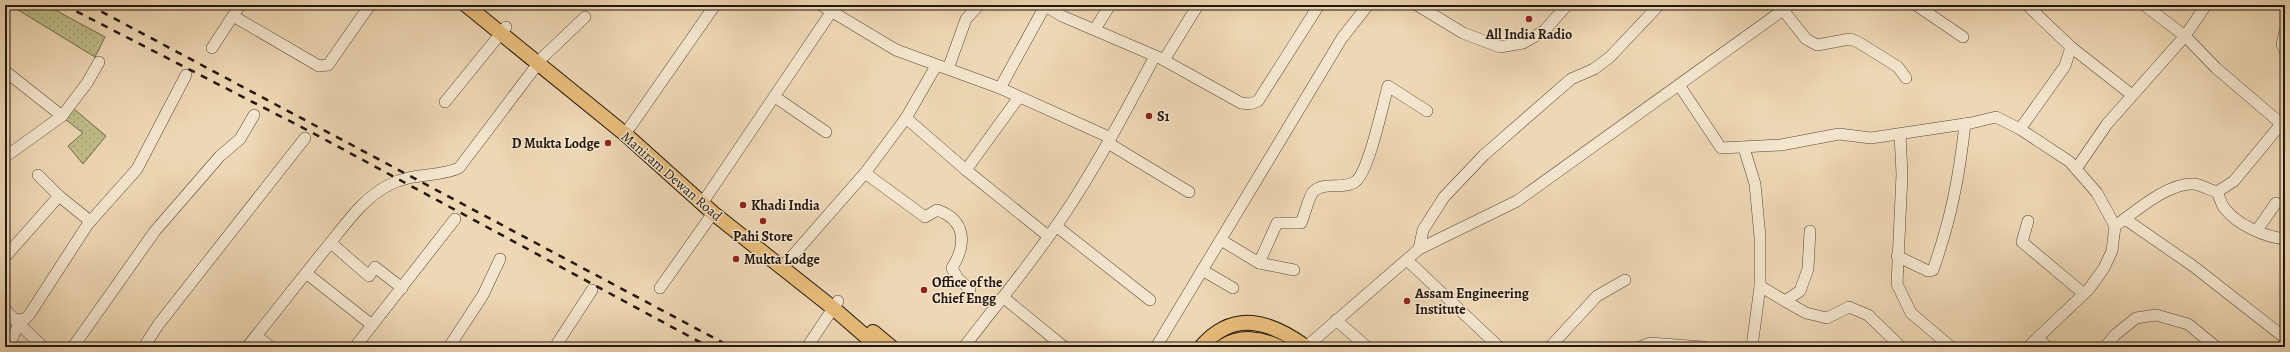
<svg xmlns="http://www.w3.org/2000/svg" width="2290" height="352" viewBox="0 0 2290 352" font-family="Alegreya,serif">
<defs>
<pattern id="grass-dots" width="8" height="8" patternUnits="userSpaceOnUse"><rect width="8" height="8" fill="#bfbd89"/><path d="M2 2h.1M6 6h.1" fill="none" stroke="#a4a275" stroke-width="1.8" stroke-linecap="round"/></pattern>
</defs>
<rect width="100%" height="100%" fill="#eed7b4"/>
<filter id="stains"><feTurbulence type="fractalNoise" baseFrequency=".005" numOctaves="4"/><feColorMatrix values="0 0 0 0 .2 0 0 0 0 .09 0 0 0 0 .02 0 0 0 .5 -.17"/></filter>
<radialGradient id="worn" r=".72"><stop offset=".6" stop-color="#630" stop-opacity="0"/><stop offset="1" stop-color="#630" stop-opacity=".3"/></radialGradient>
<g fill="url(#grass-dots)" stroke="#706a4a">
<polygon points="10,5 46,5 105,37 95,57"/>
<polygon points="74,109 106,136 83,164 68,146 83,133 65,119"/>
</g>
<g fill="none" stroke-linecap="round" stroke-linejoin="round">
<defs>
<g id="minor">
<polyline points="821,5 896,50 1000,88 1111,138"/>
<polyline points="1044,5 1062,16 1160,58 1241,103 1250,104 1258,101 1319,5"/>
<polyline points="1417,5 1463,33 1500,47 1523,43 1544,31 1567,5"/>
<polyline points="1916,5 1963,37"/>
<polyline points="2027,5 2071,47 2132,95"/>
<polyline points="2144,5 2185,36 2216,68 2285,127"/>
<polyline points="1783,10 1806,39 1817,45 1850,39 1858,42 1898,67 1906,78"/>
<polyline points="233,16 319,66 328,65 370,5"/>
<polyline points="1095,29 1110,5"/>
<polyline points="2285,31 2282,44 2285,51"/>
<polyline points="212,48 240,5"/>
<polyline points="1164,60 1198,5"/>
<polyline points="948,69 966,19 979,5"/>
<polyline points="5,71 62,116"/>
<polyline points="1679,85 1721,148 1781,145 1839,134 1871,138 1971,123 1996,117 2020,129 2070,162 2097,193 2115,226 2112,251 2104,268 2089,289 2028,347"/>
<polyline points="1000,88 1045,6"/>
<polyline points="775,97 826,132"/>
<polyline points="445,102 506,27"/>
<polyline points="906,118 936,66"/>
<polyline points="630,127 715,5"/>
<polyline points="2020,129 2065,66 2071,47"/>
<polyline points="1900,134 1902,174 1897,284 1911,313 1951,347"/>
<polyline points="1108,143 1189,192"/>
<polyline points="1744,148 1755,184 1760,237 1760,286 1752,347"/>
<polyline points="5,157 62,116 87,83 99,62"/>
<polyline points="2076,169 2107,124 2185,36 2206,5"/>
<polyline points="966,170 1048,236"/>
<path d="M865,173L925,217L937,210C966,220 967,244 952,268L958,279L970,289"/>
<polyline points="38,175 59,196"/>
<path d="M2217,192C2220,197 2221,205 2225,209C2238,225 2265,237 2285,239"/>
<polyline points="703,202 836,5"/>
<polyline points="2125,219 2193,266 2285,338"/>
<polyline points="2028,221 2022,242 2084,294"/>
<polyline points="1056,226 1150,300"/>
<path d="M2115,226C2135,212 2168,182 2194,184C2201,185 2210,190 2217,192L2234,181L2281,124"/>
<polyline points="2257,230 2276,203"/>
<path d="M1221,240L1259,263L1277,223H1301C1304,217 1309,196 1313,192C1324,180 1344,191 1356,181C1369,171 1383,104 1388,86L1427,111"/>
<polyline points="331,243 369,276 375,267 402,288"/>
<polyline points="1419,249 1423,230 1444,197 1484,155 1571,79 1594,69 1610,57 1659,5"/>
<path d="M1897,256L1928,271L1933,270C1951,219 1959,178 1965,124"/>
<polyline points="5,257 59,196 90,221"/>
<polyline points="1407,260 1499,347"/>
<polyline points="787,262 865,173 906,118 966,170 1019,97"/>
<polyline points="1259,263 1294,270"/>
<polyline points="1202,270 1233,288"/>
<polyline points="306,273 372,325"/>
<polyline points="1760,286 1785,301 1800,291 1808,269 1810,231"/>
<polyline points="660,288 713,213"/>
<polyline points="1003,297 1064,347"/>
<polyline points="1785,301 1806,313 1827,318 1849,307 1868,315 1901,347"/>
<polyline points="5,309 15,320 25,319 29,315 88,224 137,169 186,75"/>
<polyline points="15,320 43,347"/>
<polyline points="1336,320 1367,347"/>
<polyline points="256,336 271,347"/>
<polyline points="2038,338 2047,347"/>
<polyline points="8,347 19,324"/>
<polyline points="73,347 155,231 220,156 240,139 254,115"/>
<polyline points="144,347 158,325 305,138"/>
<path d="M247,347C274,314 300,280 327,247C345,225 363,198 389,185C414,172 436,178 459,168L543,57L585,17"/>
<polyline points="355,347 455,219"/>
<polyline points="449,347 483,295 500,259"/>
<polyline points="555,347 592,290"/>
<polyline points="807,347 838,301"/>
<path d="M964,347C1001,299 1040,252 1073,201C1103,154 1129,105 1155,56"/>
<polyline points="1156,347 1342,38 1368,5"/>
<polyline points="1306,347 1419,249 1517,201 1790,5"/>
<polyline points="1550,347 1597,296 1625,280"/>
<polyline points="1640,347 1650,343 1703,347"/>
<polyline points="2105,347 2115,335 2136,318 2156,315 2188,324 2216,347"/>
</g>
<g id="major">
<polyline points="466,5 625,134 713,213 833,308 878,347"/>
<polyline points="873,332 891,347"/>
<path d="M1201,347C1234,309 1270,321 1306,347"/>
<path d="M1222,347C1240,335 1261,338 1279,347"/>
</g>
</defs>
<use href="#minor" stroke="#554736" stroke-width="12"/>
<use href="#major" stroke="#22170c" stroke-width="16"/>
<use href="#minor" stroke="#f4e5ce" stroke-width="11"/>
<use href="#major" stroke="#e7bc7a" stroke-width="14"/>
<g stroke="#22170c" stroke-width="2.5" stroke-dasharray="7 7" stroke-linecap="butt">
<polyline points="64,5 311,132 709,347"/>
<polyline points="89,5 731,347"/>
</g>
</g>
<g fill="#8f2418" stroke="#f4e5ce" stroke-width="1.5">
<circle cx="1529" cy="19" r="4"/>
<circle cx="1149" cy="116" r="4"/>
<circle cx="608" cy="143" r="4"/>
<circle cx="743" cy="205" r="4"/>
<circle cx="763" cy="221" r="4"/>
<circle cx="736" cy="259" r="4"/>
<circle cx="924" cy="290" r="4"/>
<circle cx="1407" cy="301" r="4"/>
</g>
<g text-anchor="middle" stroke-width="3" stroke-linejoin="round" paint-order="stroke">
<g font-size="14" font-weight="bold" fill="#22170c" stroke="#f4e5ce" text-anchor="start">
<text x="1529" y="39" text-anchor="middle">All India Radio</text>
<text x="1157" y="121">S1</text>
<text x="600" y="148" text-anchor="end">D Mukta Lodge</text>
<text x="751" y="210">Khadi India</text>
<text x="763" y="241" text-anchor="middle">Pahi Store</text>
<text x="744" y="264">Mukta Lodge</text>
<text x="932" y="287">Office of the<tspan x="932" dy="16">Chief Engg</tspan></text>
<text x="1415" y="298">Assam Engineering<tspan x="1415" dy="16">Institute</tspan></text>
</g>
<g font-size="14" fill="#22170c" stroke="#f4e5ce">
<text transform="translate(672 176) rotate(41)" y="5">Maniram Dewan Road</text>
</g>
</g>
<rect width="2290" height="352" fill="none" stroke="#eed7b4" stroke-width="20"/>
<rect x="6" y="6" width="2278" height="340" fill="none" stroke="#22170c" stroke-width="2"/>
<rect x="10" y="10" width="2270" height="332" fill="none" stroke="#22170c"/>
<rect width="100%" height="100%" filter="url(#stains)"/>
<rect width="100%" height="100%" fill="url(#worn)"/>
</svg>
